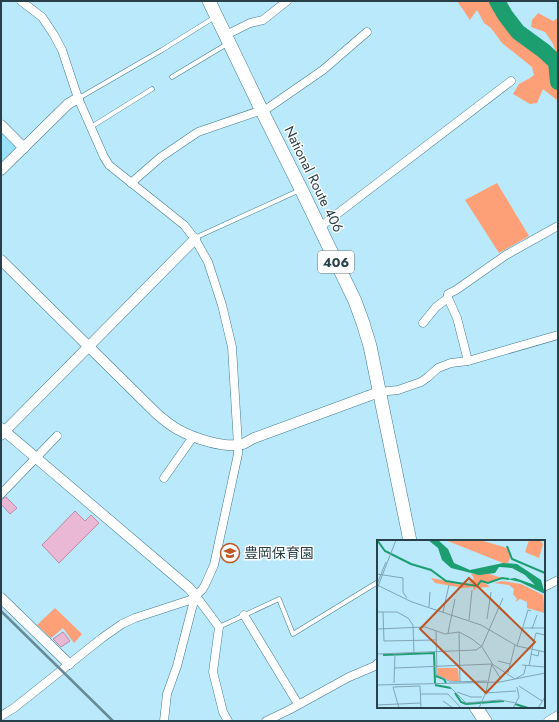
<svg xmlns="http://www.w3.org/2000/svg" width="559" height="722" viewBox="0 0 559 722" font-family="Jost,'Noto Sans JP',sans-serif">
<rect width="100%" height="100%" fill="#b9e9fb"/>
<polygon fill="#9ae1fb" points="1,129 15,143 15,150 1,163"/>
<g fill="#fea077">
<polygon points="457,1 497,1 505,15 518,32 544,51 556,62 558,56 552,42 545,32 531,27 532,20 538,13 553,21 558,18 558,101 543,89 537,103 530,104 513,94 519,84 530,78 534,75 532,67 502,43 491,28 484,23 477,10 470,20"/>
<polygon points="497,183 529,236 499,253 465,200"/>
<polygon points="55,608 82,634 74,643 63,628 51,638 37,625"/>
</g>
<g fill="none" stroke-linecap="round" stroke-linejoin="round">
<polyline stroke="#1c9e71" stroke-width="16" points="497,1 505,15 518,32 544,51 556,62 558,82"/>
</g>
<g fill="#eab7d4" stroke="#bb8ba6">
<polygon points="6,497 17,508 10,514 1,504 1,500"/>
<polygon points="75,511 85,521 91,515 99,523 59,563 42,545"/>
<polygon points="63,632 70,641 61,647 53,639"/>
</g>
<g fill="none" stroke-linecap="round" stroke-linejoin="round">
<defs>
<g id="service">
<polyline points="172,77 227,44"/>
<polyline points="79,98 162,50 215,17"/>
<polyline points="91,127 152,89"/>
<polyline points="196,239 199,236 300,190"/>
<polyline points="219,627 279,599 293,634 378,582"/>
</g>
<g id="minor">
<polyline points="226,35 250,23 263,20 287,1"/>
<polyline points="131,183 161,157 198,132 268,108 323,70 367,32"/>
<polyline points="320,227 511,81"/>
<polyline points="448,298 457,318 468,361"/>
<polyline points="423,323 436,307 448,298 448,294 456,290 506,255 558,226"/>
<polyline points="379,392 398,390 421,382 428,377 438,368 451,363 468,361 558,335"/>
<polyline points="164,478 193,437"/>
<polyline points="1,494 57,436"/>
<polyline points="544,587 558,580"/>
<polyline points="196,596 219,627 213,672 223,712 228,721"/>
<polyline points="244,615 298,704"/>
<polyline points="1,716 14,708 102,638 122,624 135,618 190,600 202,590 205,585 214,565 238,454 238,445 232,347 222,305 208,262 195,239 184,225 109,165 104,157 78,98 62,50 54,35 42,17 21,1"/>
<polyline points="164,721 167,694 177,666 192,608 196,596"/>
<polyline points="266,721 289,710 349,677 375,666 378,663"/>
<polyline points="548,721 558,715"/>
</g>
<g id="tertiary">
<polyline points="1,125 24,148"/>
<polyline points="1,170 68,104 78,98"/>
<path d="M1,260L157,414C164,420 170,425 177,429C193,438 225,449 243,444C246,443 250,440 254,438L379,392"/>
<polyline points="1,428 189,588 196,596"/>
<polyline points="1,435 195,239"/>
<polyline points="1,598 69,664"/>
</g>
<g id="trunk">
<polyline points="209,1 262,111 301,189 355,301 363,323 370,346 410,541"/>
<polyline points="476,707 485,721"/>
</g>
</defs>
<use href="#service" stroke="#427c91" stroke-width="5"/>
<use href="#minor" stroke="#427c91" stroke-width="9"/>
<use href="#tertiary" stroke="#427c91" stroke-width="11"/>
<use href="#trunk" stroke="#427c91" stroke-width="14"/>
<use href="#service" stroke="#fff" stroke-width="4"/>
<use href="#minor" stroke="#fff" stroke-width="8"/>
<use href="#tertiary" stroke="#fff" stroke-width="10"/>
<use href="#trunk" stroke="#fff" stroke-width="13"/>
<polyline stroke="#678a97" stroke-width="2.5" points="1,611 113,721"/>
</g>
<defs>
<symbol id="school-ring" viewBox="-11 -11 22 22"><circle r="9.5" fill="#fff" stroke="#bb5625" stroke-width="1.5"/><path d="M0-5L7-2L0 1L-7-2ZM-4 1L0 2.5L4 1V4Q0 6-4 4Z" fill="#bb5625"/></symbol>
</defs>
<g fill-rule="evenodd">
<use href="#school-ring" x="219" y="542" width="22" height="22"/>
</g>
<g text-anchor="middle" stroke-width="3" stroke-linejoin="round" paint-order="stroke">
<rect fill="#fff" stroke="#687980" stroke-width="1" x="318" y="251" width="36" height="22" rx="3"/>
<g font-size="13" font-weight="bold" fill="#274049">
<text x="336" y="267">406</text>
</g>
<g font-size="14" fill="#274049" stroke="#fff">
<text transform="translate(314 179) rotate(64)" y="5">National Route 406</text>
</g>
<g font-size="14" fill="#274049" stroke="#fff" text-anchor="start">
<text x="244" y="558">豊岡保育園</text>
</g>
</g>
<g transform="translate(377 540)">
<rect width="168" height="168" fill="#b9e9fb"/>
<path d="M68,0H103L130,8L134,15L131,23H126ZM152,0H163L166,4L162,18L148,12ZM94,34H113L125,38L111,43L105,42L111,45L115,51L112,47L99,48L97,51L96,47L86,48L58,43L54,38L91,45L97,44L92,43L97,38ZM125,41L144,44L166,55L168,73L150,68V62L143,59L138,62L140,59L136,54L137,49L132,45L117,43ZM61,128H81L82,141H74L61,135Z" fill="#fea077"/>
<path d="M51,0H61L71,9L77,23L93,30L126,23L140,24L164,40L168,54L143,42L130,39L138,38L158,45L148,35L135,28L122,27L118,33L102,35L74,28L65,20L61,8Z" fill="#1c9e71"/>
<path fill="none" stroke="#1c9e71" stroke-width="2" d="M0,0L8,11L34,24L54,30L69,41L100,46L104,41L111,43L125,38L132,39M130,6L135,19L168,33M6,115L57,113L58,143M59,136L67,139L69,143M58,145L74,148M78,153L84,162L89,164L127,161M138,164L151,168"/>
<path fill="none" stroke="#7fa5b4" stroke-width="1" d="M0,34L26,38V52L30,58M0,44L9,22M0,45L35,62L104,85L140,106L168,112M0,49L19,0M52,67L53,52M0,72H20L31,78L36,85L37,113M6,72L7,101L59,100M66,72L72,45M110,79L114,52M92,80L95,50M145,88H168M0,89L48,87L68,94L82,92L95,99L105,107L115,123L109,152L102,168M155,89L160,75M59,91L60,135L74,142L110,141M82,92L83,142M71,93L78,59M140,106L151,70L154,71M155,109L159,93L168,95M0,114L99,110L105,106L126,58M154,114L161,116L162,111M121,121L133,124M115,125L124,139M145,125L168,127M152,126L155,110M18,128L115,124L138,139L147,134L149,125M131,133L138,105M17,143L18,113M0,145L123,142L168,133M142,146L165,161M73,147L89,163L123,160L139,163M80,152L94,157H105M108,153L139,151M44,154H71L84,168M66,161L76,168M0,165L44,163M22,168L16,147L43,146L44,168M136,168L142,157L140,147M161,168L168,157"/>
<path fill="#bb5625" fill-opacity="0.15" stroke="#bb5625" stroke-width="2" d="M92,38L158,102L109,153L43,89Z"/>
<rect width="168" height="168" fill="none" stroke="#274049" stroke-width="2"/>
</g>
<rect width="559" height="722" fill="none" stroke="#274049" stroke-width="4"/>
</svg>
